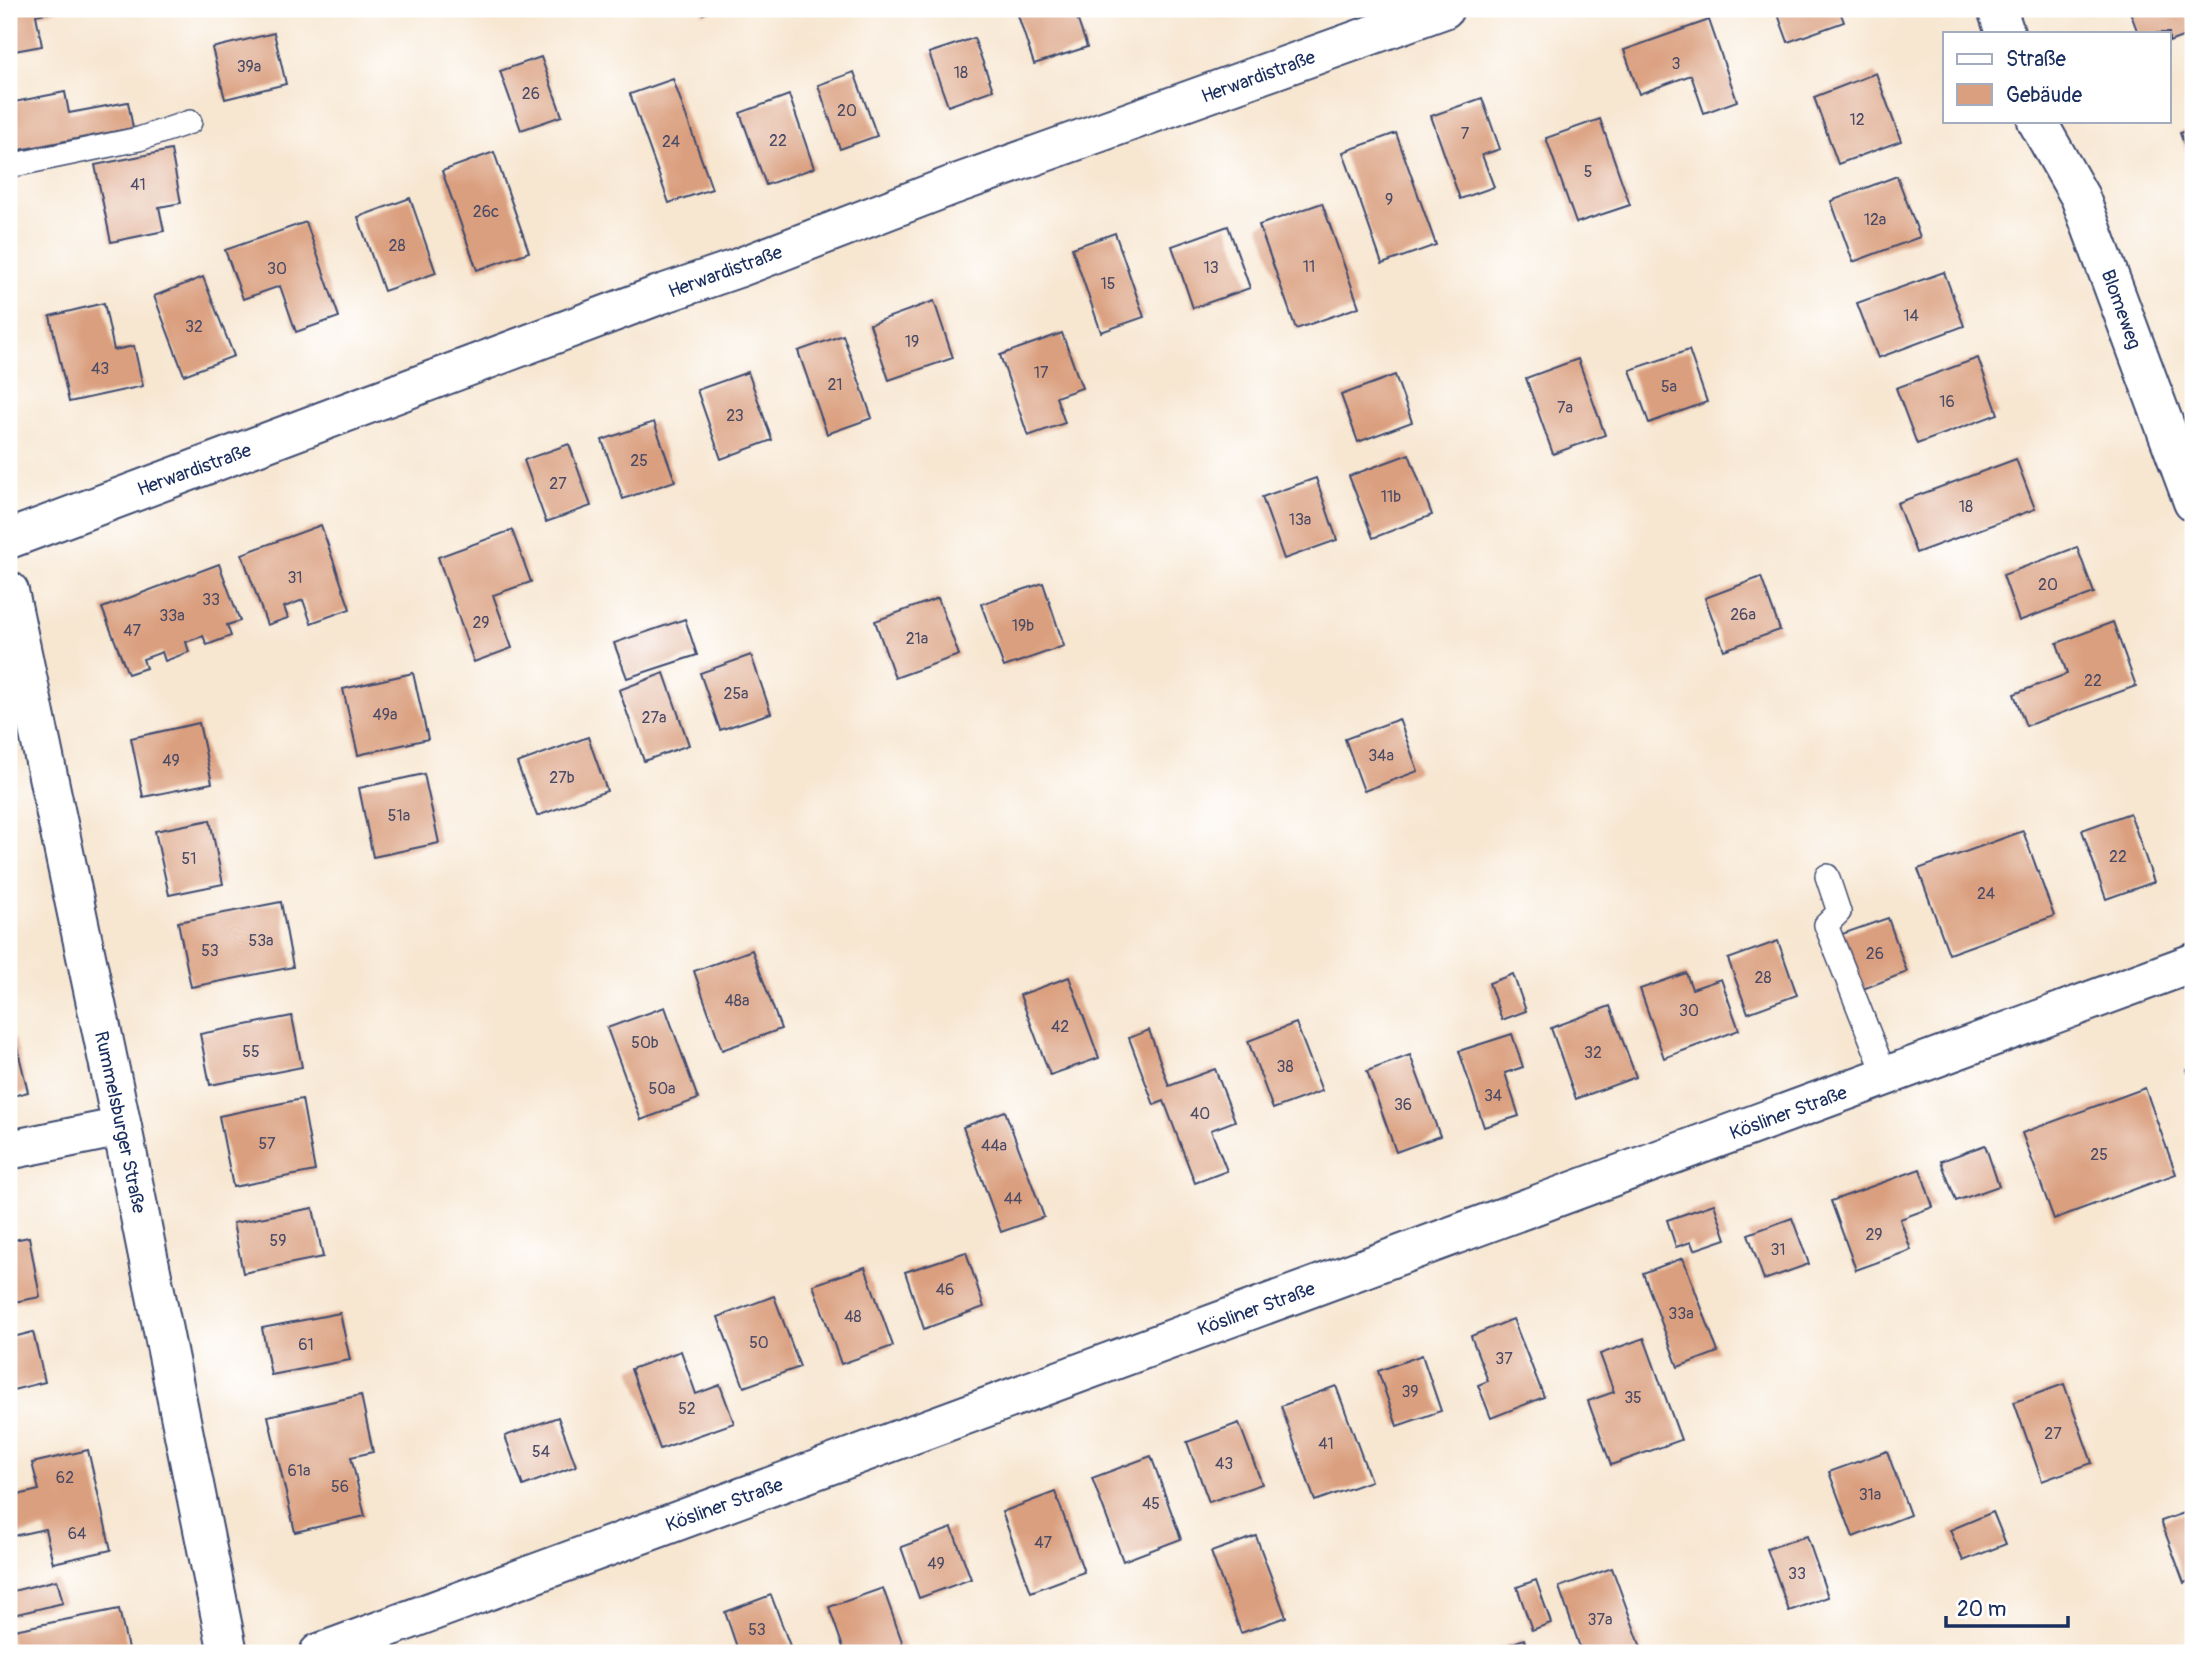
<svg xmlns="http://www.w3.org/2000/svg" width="2202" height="1662" viewBox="0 0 2202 1662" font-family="Pangolin,sans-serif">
<rect width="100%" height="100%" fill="#fff"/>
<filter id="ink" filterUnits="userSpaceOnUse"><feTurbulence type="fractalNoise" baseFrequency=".0143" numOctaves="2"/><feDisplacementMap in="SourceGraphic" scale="14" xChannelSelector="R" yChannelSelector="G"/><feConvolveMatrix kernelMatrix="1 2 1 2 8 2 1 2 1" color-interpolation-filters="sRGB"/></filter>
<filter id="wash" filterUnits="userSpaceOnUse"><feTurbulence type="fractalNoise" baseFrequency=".00686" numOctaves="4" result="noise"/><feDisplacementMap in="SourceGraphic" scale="28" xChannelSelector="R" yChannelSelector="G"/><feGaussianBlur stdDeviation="1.57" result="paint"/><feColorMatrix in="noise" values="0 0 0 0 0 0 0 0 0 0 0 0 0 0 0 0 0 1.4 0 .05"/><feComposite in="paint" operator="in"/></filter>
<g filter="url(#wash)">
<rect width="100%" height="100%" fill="#f7e6d0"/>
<g id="blocks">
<g fill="#da9f7e">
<polygon points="9,9 60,9 60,10 36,15 42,46 9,52"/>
<polygon points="701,9 717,9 703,14"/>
<polygon points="1016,9 1074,9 1087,47 1034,64"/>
<polygon points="1776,9 1839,9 1844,22 1788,42"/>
<polygon points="2129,9 2184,9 2193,33 2169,42 2169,33 2138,33"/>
<polygon points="1709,20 1737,101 1704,113 1691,75 1639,94 1624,50"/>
<polygon points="274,33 286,84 225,99 212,48"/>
<polygon points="974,38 993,90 948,106 929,53"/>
<polygon points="541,57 562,116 521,130 500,71"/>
<polygon points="854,72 877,136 840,149 818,85"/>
<polygon points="1876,73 1901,141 1838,164 1814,97"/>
<polygon points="673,79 712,189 669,203 630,94"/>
<polygon points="65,92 69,113 128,102 133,128 14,151 9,123 9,103"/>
<polygon points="789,95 814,168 766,185 740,113"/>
<polygon points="1482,98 1500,149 1482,155 1494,187 1460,199 1431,116"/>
<polygon points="1600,119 1630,205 1576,223 1546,138"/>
<polygon points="2193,128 2193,170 2180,133"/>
<polygon points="1396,133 1436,245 1382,264 1343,152"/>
<polygon points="171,150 181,203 159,207 164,231 111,242 95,165"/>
<polygon points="494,152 529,252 477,270 442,171"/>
<polygon points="1897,176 1920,237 1853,262 1831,201"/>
<polygon points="410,198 436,273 384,291 358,217"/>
<polygon points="1322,203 1359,307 1296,329 1259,225"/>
<polygon points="306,222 339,317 296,332 280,286 243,299 225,250"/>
<polygon points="1228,226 1250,288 1193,308 1172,246"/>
<polygon points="1115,233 1144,317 1101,332 1072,248"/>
<polygon points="1944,272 1964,326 1878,358 1857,303"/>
<polygon points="203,277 234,356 184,375 154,296"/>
<polygon points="934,301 953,358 889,380 870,324"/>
<polygon points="104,303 114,350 134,346 143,386 69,402 50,316"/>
<polygon points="1062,333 1082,388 1056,397 1065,423 1028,436 1000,355"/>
<polygon points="843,335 872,418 827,434 798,351"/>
<polygon points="1689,350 1707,402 1649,423 1630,370"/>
<polygon points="1978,358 1998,414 1917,444 1896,388"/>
<polygon points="1578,359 1605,435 1553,454 1526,378"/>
<polygon points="748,372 772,440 721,459 697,390"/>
<polygon points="1395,375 1412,422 1358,442 1341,395"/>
<polygon points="654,422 675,481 623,499 602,440"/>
<polygon points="569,444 591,506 546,522 524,460"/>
<polygon points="1409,454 1432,515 1373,538 1349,476"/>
<polygon points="2016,459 2035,509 1916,553 1897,503"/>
<polygon points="1316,478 1337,540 1284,559 1262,497"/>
<polygon points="321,525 350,609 311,623 303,600 284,607 288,618 267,625 242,554"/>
<polygon points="512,530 531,582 493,595 512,648 474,662 438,557"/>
<polygon points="2077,547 2094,593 2019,621 2003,575"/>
<polygon points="219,564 240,621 227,625 231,636 207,645 203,636 186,642 189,652 165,661 162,652 143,659 146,668 128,674 102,608"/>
<polygon points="1761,577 1780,630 1724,650 1705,598"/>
<polygon points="1043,583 1064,646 1004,667 981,604"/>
<polygon points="938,598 959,655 895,678 875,621"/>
<polygon points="685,619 697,655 627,678 614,643"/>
<polygon points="2113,622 2136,686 2026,726 2014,694 2067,674 2057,643"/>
<polygon points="751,655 771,713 720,730 700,673"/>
<polygon points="413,673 428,739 358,755 343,689"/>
<polygon points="664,673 689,745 644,761 619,690"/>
<polygon points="1399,719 1418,771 1364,791 1345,739"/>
<polygon points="199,723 212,783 143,797 131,738"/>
<polygon points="588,737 607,791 537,816 517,763"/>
<polygon points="424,774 439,843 373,857 359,788"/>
<polygon points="2130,813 2154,882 2106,899 2082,830"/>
<polygon points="210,820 223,884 169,895 155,831"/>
<polygon points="2023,831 2054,916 1949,954 1918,869"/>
<polygon points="281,902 293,967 191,987 178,922"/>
<polygon points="1888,918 1907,972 1863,989 1842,934"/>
<polygon points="1778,941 1797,995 1748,1013 1728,959"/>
<polygon points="752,950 781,1029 722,1050 694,971"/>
<polygon points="1686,973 1692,989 1721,979 1739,1030 1664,1058 1640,989"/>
<polygon points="1513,974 1526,1011 1502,1020 1489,983"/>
<polygon points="1069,977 1099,1058 1050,1075 1020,995"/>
<polygon points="1610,1006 1636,1077 1576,1099 1551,1028"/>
<polygon points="665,1007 698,1099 641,1120 607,1028"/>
<polygon points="292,1016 302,1067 210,1085 200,1034"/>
<polygon points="1296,1023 1322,1091 1273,1109 1248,1041"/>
<polygon points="1149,1030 1169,1086 1215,1069 1235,1121 1211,1130 1227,1171 1195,1183 1164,1101 1154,1105 1129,1038"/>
<polygon points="1512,1034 1523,1067 1505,1073 1519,1116 1484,1127 1459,1051"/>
<polygon points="15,1039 28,1092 9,1097 9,1040"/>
<polygon points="1410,1055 1440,1136 1396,1152 1367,1071"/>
<polygon points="2193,1068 2193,1087 2187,1070"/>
<polygon points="2145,1088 2176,1174 2054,1219 2022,1133"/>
<polygon points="302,1099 315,1171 233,1187 219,1116"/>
<polygon points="1005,1111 1044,1217 1001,1232 963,1127"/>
<polygon points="1985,1145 1999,1186 1956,1201 1941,1161"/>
<polygon points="1920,1169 1933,1207 1900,1219 1911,1250 1856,1270 1831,1201"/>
<polygon points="1714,1204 1726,1239 1694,1250 1691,1242 1676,1247 1667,1220"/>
<polygon points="313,1208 323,1257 243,1273 233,1223"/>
<polygon points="1792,1218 1809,1264 1764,1280 1748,1234"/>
<polygon points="29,1237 40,1297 9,1303 9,1241"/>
<polygon points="966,1252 984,1307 924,1329 905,1272"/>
<polygon points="1683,1258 1718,1352 1678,1367 1643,1273"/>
<polygon points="865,1267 893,1346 841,1364 813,1285"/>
<polygon points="774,1296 800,1367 744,1387 718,1317"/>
<polygon points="340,1313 350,1360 271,1375 262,1328"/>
<polygon points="1513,1319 1544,1397 1491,1418 1478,1385 1488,1381 1471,1336"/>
<polygon points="33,1332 45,1382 9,1391 9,1338"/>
<polygon points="1644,1338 1681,1440 1611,1465 1588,1401 1614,1392 1600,1354"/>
<polygon points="681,1351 696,1394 720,1385 734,1423 660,1449 631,1369"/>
<polygon points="1422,1355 1441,1411 1397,1426 1378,1371"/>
<polygon points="2064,1384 2092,1463 2042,1481 2014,1402"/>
<polygon points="1336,1386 1371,1481 1315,1501 1281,1406"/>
<polygon points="361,1395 373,1452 351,1457 365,1516 295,1532 268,1416"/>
<polygon points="558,1417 576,1466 523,1486 505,1436"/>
<polygon points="1239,1423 1262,1484 1209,1502 1187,1442"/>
<polygon points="88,1450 111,1550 53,1563 45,1529 9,1537 9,1497 39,1490 32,1463"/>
<polygon points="1887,1451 1910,1515 1853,1537 1829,1472"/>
<polygon points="1151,1456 1181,1539 1123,1561 1092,1478"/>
<polygon points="1055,1492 1084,1572 1031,1592 1002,1512"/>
<polygon points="2193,1510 2193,1580 2184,1583 2161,1521"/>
<polygon points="1993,1512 2006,1544 1963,1561 1950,1530"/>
<polygon points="952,1528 971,1579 919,1598 901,1547"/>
<polygon points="1256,1536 1286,1617 1241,1633 1211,1552"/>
<polygon points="1807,1536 1828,1597 1789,1611 1767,1549"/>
<polygon points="1612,1568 1642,1650 1632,1653 1582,1653 1559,1587"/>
<polygon points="57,1580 63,1603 9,1616 9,1592"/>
<polygon points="1536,1580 1551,1623 1532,1630 1517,1587"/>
<polygon points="883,1588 906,1653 845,1653 829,1607"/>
<polygon points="771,1595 790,1646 769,1653 739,1653 725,1612"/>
<polygon points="119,1609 129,1653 13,1653 9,1631"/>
<polygon points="1524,1639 1529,1653 1486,1653"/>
</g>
</g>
</g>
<g filter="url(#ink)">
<use href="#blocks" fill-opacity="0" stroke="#3c4a6f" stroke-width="2"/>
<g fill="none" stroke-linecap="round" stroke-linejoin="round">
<defs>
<g id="service">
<polyline points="9,166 139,139 190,122"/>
<polyline points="1827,876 1839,912 1826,925 1886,1077"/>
</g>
<g id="minor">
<polyline points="1997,9 2005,33"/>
<polyline points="2037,121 2080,197 2193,502"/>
<polyline points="9,539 659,295 738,268 953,185 1444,9"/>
<polyline points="9,591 122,1127 228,1653"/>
<polyline points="9,1150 122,1127"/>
<polyline points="319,1653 2193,963"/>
</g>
</defs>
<use href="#service" stroke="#3c4a6f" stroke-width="26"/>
<use href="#minor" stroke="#3c4a6f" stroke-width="42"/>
<use href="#service" stroke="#fff" stroke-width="23"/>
<use href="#minor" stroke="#fff" stroke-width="38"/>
</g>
</g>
<g text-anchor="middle" stroke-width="5" stroke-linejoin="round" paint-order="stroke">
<g font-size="16" fill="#4b4b66">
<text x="1676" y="69">3</text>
<text x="249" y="72">39a</text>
<text x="961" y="78">18</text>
<text x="531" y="99">26</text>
<text x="847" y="116">20</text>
<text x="1857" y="125">12</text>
<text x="1465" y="139">7</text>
<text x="778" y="146">22</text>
<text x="671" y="147">24</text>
<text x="1588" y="177">5</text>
<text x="138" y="190">41</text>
<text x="1389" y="205">9</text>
<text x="486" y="217">26c</text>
<text x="1875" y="225">12a</text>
<text x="397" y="251">28</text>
<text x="1309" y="272">11</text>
<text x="1211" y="273">13</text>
<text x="277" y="274">30</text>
<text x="1108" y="289">15</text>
<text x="1911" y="321">14</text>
<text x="194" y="332">32</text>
<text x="912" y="347">19</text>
<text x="100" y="374">43</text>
<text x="1041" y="378">17</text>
<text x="835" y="390">21</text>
<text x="1669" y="392">5a</text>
<text x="1947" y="407">16</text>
<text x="1565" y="413">7a</text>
<text x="735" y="421">23</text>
<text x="639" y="466">25</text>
<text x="558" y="489">27</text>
<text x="1391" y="502">11b</text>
<text x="1966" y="512">18</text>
<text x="1300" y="525">13a</text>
<text x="295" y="583">31</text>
<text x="2048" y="590">20</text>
<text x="211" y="605">33</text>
<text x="1743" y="620">26a</text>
<text x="172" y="621">33a</text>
<text x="481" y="628">29</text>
<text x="1023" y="631">19b</text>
<text x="132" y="636">47</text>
<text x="917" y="644">21a</text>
<text x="2093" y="686">22</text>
<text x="736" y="699">25a</text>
<text x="385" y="720">49a</text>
<text x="654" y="723">27a</text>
<text x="1381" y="761">34a</text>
<text x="171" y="766">49</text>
<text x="562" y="783">27b</text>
<text x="399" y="821">51a</text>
<text x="2118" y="862">22</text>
<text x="189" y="864">51</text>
<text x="1986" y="899">24</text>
<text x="261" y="946">53a</text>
<text x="210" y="956">53</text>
<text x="1875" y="959">26</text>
<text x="1763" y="983">28</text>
<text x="737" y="1006">48a</text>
<text x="1689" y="1016">30</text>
<text x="1060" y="1032">42</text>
<text x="645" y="1048">50b</text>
<text x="251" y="1057">55</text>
<text x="1593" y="1058">32</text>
<text x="1285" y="1072">38</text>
<text x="662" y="1094">50a</text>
<text x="1493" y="1101">34</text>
<text x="1403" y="1110">36</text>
<text x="1200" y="1119">40</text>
<text x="267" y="1149">57</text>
<text x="994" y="1151">44a</text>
<text x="2099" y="1160">25</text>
<text x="1013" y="1204">44</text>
<text x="1874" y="1240">29</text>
<text x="278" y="1246">59</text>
<text x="1778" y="1255">31</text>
<text x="945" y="1295">46</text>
<text x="1681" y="1319">33a</text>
<text x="853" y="1322">48</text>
<text x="759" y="1348">50</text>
<text x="306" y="1350">61</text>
<text x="1504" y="1364">37</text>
<text x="1410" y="1397">39</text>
<text x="1633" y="1403">35</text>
<text x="687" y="1414">52</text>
<text x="2053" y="1439">27</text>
<text x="1326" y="1449">41</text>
<text x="541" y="1457">54</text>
<text x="1224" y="1469">43</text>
<text x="299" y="1476">61a</text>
<text x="65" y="1483">62</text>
<text x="340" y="1492">56</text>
<text x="1870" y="1500">31a</text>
<text x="1151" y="1509">45</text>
<text x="77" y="1539">64</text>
<text x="1043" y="1548">47</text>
<text x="936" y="1569">49</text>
<text x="1797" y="1579">33</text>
<text x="1600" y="1625">37a</text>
<text x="757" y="1635">53</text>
</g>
<g font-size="19" fill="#1b2f5e" stroke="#fff">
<text transform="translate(1258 76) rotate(-20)" y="7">Herwardistraße</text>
<text transform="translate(725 271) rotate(-20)" y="7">Herwardistraße</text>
<text transform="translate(2122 309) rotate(70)" y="7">Blomeweg</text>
<text transform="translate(194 469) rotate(-20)" y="7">Herwardistraße</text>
<text transform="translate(1788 1112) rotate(-20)" y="7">Kösliner Straße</text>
<text transform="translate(121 1122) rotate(78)" y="7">Rummelsburger Straße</text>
<text transform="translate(1256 1308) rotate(-20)" y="7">Kösliner Straße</text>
<text transform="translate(724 1504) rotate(-20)" y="7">Kösliner Straße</text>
</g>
</g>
<rect width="2202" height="1662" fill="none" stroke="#fff" stroke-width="35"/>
<rect x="1943" y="32" width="228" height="91" fill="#ffffff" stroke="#a4acbf" stroke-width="2"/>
<rect x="1957" y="54" width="35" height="10" fill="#ffffff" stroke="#a4acbf" stroke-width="2"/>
<text x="2006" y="66" font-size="21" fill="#1b2f5e">Straße</text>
<rect x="1957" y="84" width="35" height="21" fill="#da9f7e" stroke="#a4acbf" stroke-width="2"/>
<text x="2006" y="102" font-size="21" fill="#1b2f5e">Gebäude</text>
<path d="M1946 1616v10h122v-10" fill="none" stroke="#1b2f5e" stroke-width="3.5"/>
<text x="1957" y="1616" font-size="21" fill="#1b2f5e" stroke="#ffffff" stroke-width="5" paint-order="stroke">20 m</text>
</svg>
